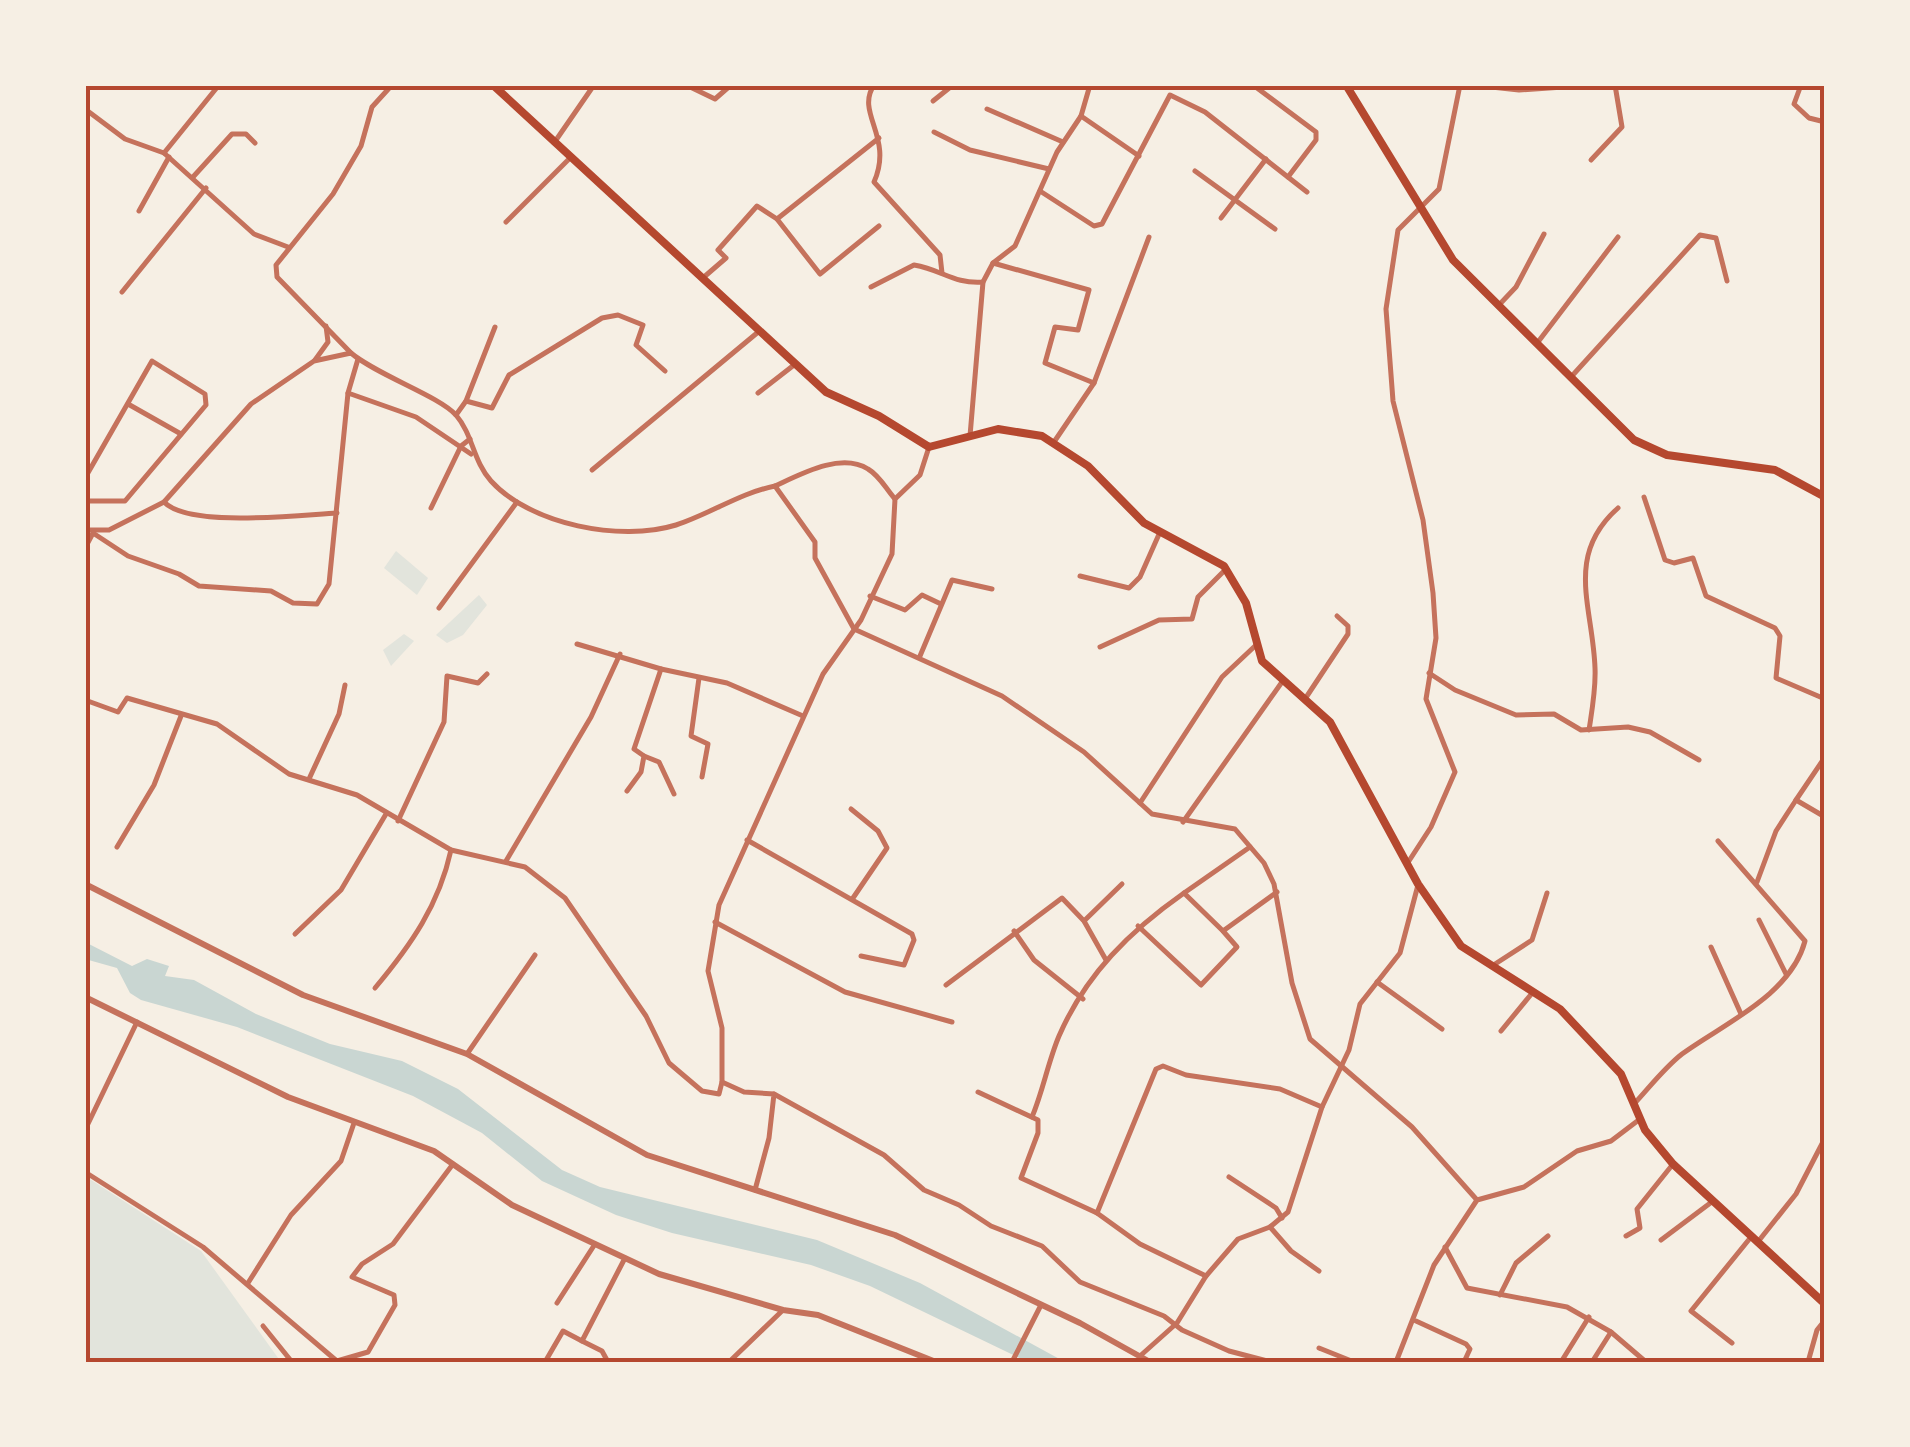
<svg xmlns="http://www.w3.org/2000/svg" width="1910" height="1447" viewBox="0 0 1910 1447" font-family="Signika,sans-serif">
<rect width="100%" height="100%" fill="#f6efe4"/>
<g fill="#e2e4dc">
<polygon points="396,551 428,578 417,595 384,568"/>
<polygon points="479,595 487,605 463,635 447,643 436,635"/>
<polygon points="404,634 414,641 391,666 383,650"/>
<polygon points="85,1176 201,1251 281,1362 85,1362"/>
</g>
<polygon fill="#c9d6d2" points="85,942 132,966 147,959 169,966 165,976 194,980 256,1014 330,1044 402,1061 458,1089 562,1170 600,1187 817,1240 920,1283 1065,1362 1028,1362 870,1286 811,1265 672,1233 616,1215 542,1181 482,1133 413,1096 237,1027 141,1000 130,993 117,968 85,959"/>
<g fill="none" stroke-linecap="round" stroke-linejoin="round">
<g stroke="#c5725c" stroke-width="5">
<polyline points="686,85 715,99 731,85"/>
<path d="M874,85C855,113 894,137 874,182L940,255L942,273"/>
<polyline points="1253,85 1316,132 1316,140 1288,177"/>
<polyline points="1473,85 1519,90 1592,85"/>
<polyline points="1801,85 1794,104 1809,118 1825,122"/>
<polyline points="933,101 953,85"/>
<polyline points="85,109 125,139 164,153 254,234 288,247"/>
<polyline points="987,109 1063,142"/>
<polyline points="1081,116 1139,156"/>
<polyline points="934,132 970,150 1049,169"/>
<polyline points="554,143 594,85"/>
<polyline points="164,153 219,85"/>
<polyline points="1591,160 1622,127 1615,85"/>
<polyline points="1195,171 1275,229"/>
<polyline points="193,177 232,134 246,134 255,143"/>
<polyline points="1040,191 1094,226 1102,224 1170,95 1205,112 1307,192"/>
<polyline points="139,211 169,157"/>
<polyline points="1221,218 1266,159"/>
<polyline points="777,219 879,138"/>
<polyline points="506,222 571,157"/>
<polyline points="993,263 1089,290 1078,330 1055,327 1045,363 1094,383"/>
<polyline points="704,277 726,258 718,250 757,206 777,219 820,274 879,226"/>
<path d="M871,287L914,265C943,270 953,284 983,282"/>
<polyline points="122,292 206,188"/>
<polyline points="1498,306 1516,287 1544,234"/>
<polyline points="1538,342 1618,237"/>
<polyline points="351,353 277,277 276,265 333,194 361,146 372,107 392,85"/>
<polyline points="315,360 328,342 326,326"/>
<polyline points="1571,377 1700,235 1716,238 1727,281"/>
<polyline points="348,393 416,417 471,454"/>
<polyline points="758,393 794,365"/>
<polyline points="466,401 492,408 509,375 602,318 618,315 643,325 636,345 665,371"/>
<polyline points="128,404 181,434"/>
<polyline points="456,415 466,401 495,327"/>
<polyline points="970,436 983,282 993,263 1015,246 1057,152 1081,116 1090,85"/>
<polyline points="1054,442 1094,383 1149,237"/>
<polyline points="592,470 757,333"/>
<polyline points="85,478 152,361 205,394 206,405 125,501 85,501"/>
<path d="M775,486C801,474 841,452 868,469C880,476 886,489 895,499"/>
<polyline points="1644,497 1665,560 1674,563 1693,558 1706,596 1775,628 1780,636 1776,678 1825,699"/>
<path d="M164,502C189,528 299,515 337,513"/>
<polyline points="431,508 461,446 470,439"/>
<path d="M85,530H109L164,502L251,404L314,361L351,353C377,375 439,396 456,415C473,435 473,461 491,481C531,525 621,542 676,525C710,514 740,493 775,486L815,542V558L854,629L1002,696L1084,752L1152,814L1235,829L1264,863L1274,884L1292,983L1310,1039L1412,1127L1477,1200"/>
<polyline points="85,548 93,533 128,556 179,574 199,586 271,591 293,603 317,604 329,584 348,393 358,359"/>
<polyline points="1080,576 1129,588 1140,577 1160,532"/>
<polyline points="870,596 905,610 922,595 941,604"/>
<polyline points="439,608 517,502"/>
<polyline points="577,644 661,669"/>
<polyline points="1100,647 1159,620 1192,619 1198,597 1226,569"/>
<polyline points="920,656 952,580 992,589"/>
<polyline points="1429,673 1455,690 1516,715 1554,714 1581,730 1628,727 1650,732 1699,760"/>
<polyline points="699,678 691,736 708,744 702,777"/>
<polyline points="1305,699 1348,634 1348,626 1337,616"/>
<polyline points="85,700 118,712 127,698 217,724 289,774 357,795 451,850 525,867 565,898 646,1016 669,1063 702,1091 719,1094 722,1082"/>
<path d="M1589,730C1592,710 1596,689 1595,668C1593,607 1564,556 1618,508"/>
<polyline points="644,756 659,762 674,794"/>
<polyline points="309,779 339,714 345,685"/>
<polyline points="627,791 641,772 644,756 634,749 661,669 727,683 803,716"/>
<polyline points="1796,800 1825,757"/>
<polyline points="1140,803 1222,677 1255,646"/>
<polyline points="851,809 878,831 887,848 853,898"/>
<polyline points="398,821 444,722 447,676 478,683 487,674"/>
<polyline points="1183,822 1282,682"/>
<polyline points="747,840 912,934 914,940 904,965 861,956"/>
<polyline points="117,847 154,785 181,716"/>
<polyline points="1250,847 1184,893 1223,931 1277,892"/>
<polyline points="506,861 591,717 620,654"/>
<polyline points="1407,864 1431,827 1455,772 1426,699 1436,638 1433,593 1423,520 1393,401 1386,309 1398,230 1439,189 1460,85"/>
<polyline points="1757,882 1776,831 1796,800 1825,817"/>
<polyline points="1759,920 1786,974"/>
<polyline points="1084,921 1122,884"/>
<polyline points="715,922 845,992 952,1022"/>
<polyline points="1138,926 1201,985 1237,947 1223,931"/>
<polyline points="1014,931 1034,960 1083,999"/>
<polyline points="295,934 341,890 386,814"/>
<polyline points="1711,947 1741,1014"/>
<polyline points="1492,966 1532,940 1547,893"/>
<polyline points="1377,982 1442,1029"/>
<polyline points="946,985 1062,898 1084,921 1106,960"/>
<path d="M375,988C411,945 439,905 451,850"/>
<polyline points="1501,1031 1533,992"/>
<polyline points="467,1054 535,955"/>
<polyline points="978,1092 1038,1120 1038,1133 1021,1178 1097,1213 1156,1069 1163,1066 1186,1075 1280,1089 1322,1107"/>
<polyline points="774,1094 884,1155 924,1190 959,1205 991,1226 1042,1246 1080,1282 1164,1316 1182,1330 1229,1351 1271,1362"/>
<path d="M1634,1104C1649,1088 1664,1068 1682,1054C1723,1024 1791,995 1805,941L1718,841"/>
<path d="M1032,1117C1043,1091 1048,1062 1059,1036C1086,974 1130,931 1184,893"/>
<polyline points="85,1130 137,1022"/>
<polyline points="85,1172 203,1247 338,1362"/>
<polyline points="1229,1177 1276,1208 1282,1218"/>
<polyline points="755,1190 769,1138 774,1094 744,1092 722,1082 722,1028 708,971 719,905 823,674 861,620 892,554 895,499 920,475 929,447"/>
<polyline points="1097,1213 1140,1244 1206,1276"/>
<polyline points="1270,1227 1291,1251 1319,1271"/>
<polyline points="1626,1236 1640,1228 1637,1209 1673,1164"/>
<polyline points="1661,1240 1713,1201"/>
<polyline points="1757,1243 1796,1194 1825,1138"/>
<polyline points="1445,1247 1467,1288 1567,1307 1611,1332 1646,1362"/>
<polyline points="248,1283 291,1215 341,1161 354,1123"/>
<polyline points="1500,1295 1516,1263 1548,1236"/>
<polyline points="557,1303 595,1244"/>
<polyline points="1416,1321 1466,1344 1470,1349 1464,1362"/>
<polyline points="263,1326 292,1362"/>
<polyline points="582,1341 602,1351 608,1362"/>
<polyline points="1732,1343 1691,1311 1751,1237"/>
<polyline points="1319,1348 1354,1362"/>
<polyline points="1140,1356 1177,1323 1206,1276 1238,1239 1270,1227 1288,1212 1322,1107 1349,1050 1360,1004 1400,953 1418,885"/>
<polyline points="337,1361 368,1352 395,1305 394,1295 352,1277 362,1264 393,1244 453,1164"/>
<polyline points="545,1362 563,1331 582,1341 625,1258"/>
<polyline points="729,1362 783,1310"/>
<polyline points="1012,1362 1041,1305"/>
<polyline points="1396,1362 1434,1265 1477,1200 1524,1187 1577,1151 1611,1141 1640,1119"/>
<polyline points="1561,1362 1589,1317"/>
<polyline points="1592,1362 1611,1332"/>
<polyline points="1808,1362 1817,1330 1825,1320"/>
</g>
<g stroke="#c5725c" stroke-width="6">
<polyline points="85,884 303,995 467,1054 647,1155 895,1235 1080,1323 1150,1362"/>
<polyline points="85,997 288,1097 434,1151 512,1205 659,1274 783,1310 818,1315 936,1362"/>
</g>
<g stroke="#b5482f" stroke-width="8">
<polyline points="493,85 826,392 879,416 929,447 998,429 1042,436 1088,466 1144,523 1224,566 1246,603 1262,661 1330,722 1418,884 1461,946 1560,1009 1621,1074 1645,1130 1673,1164 1825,1304"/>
<polyline points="1346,85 1453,260 1634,440 1667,455 1775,470 1825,497"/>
</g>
</g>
<rect width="1910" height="1447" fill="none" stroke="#f6efe4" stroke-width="175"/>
<rect x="88" y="88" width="1734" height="1272" fill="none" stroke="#b5482f" stroke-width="4"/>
</svg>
